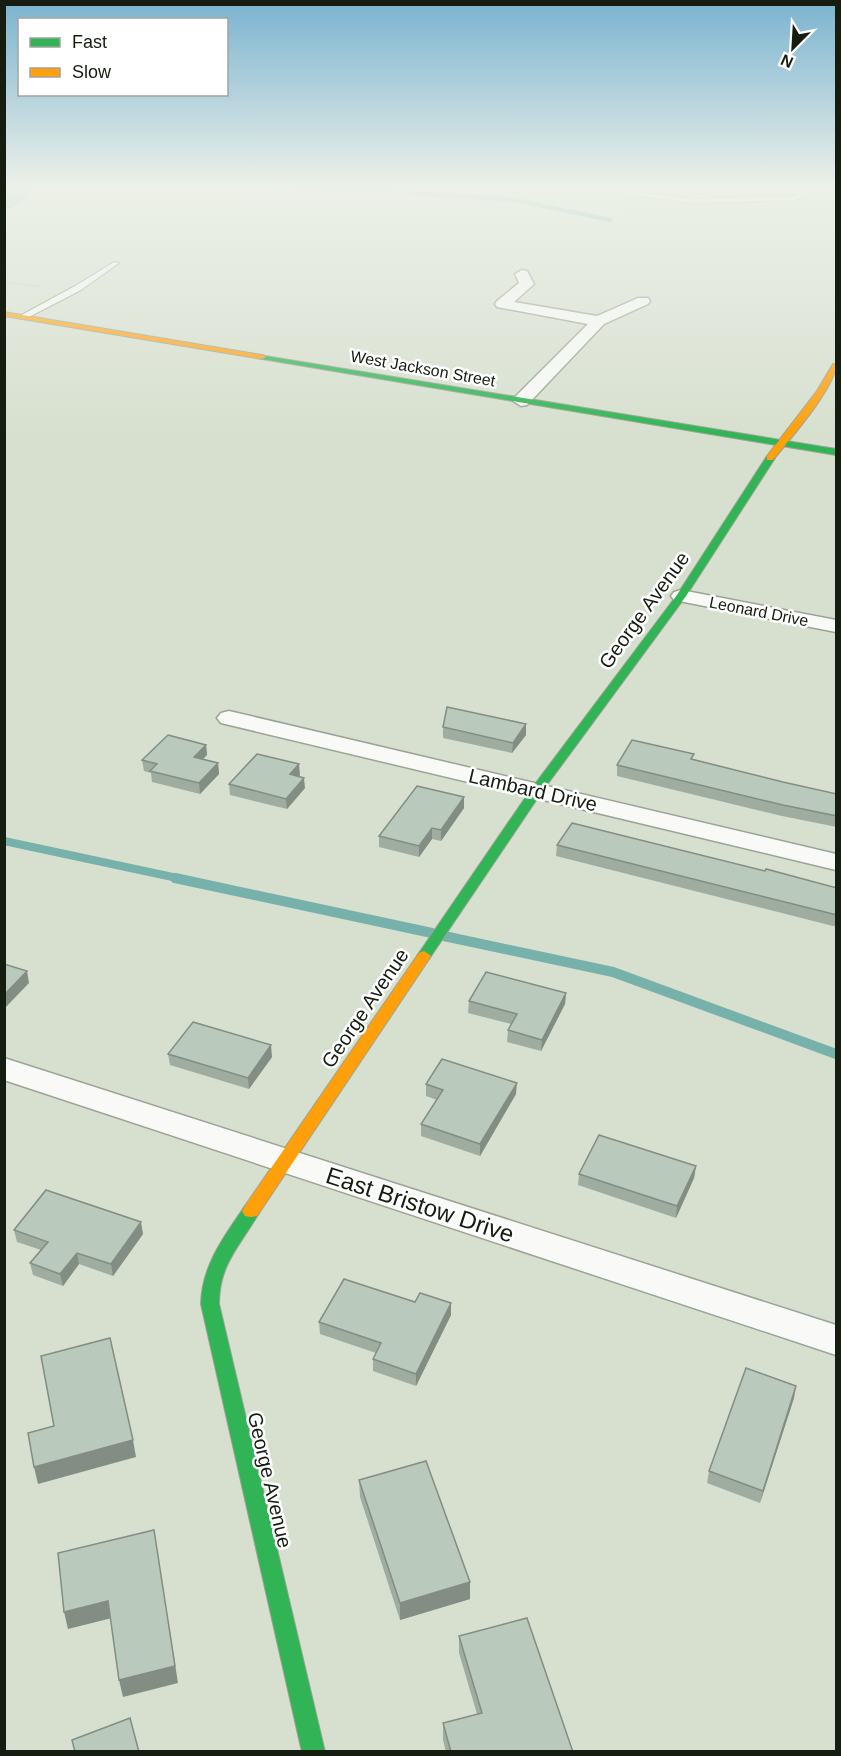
<svg xmlns="http://www.w3.org/2000/svg" width="841" height="1756" viewBox="0 0 841 1756" font-family="Helvetica,sans-serif">
<rect width="100%" height="100%" fill="#d7e0cf"/>
<polygon fill="#d1e1c4" points="390,188 836,188 836,225 809,233 771,232 722,227 458,191"/>
<g fill="none" stroke-linecap="round" stroke-linejoin="round">
<polyline stroke="#76b2ab" stroke-width="4.5" points="256,188 388,191 515,200 610,220"/>
<polyline stroke="#76b2ab" stroke-width="8" points="4,841 182,879"/>
<g stroke="#76b2ab" stroke-width="10">
<polyline points="175,878 432,933"/>
<polyline points="444,936 613,972 836,1054"/>
</g>
<polygon fill="#76b2ab" fill-rule="evenodd" points="9,188 36,188 12,208 4,210 4,191"/>
<defs>
<g id="lane">
<polygon points="579,188 597,188 694,199 795,196 799,194 793,188 800,188 805,196 796,200 694,203"/>
<polygon points="114,262 119,263 81,290 25,319 18,317 75,286"/>
</g>
<g id="street">
<polygon points="522,270 527,271 534,284 514,302 597,316 638,298 648,298 650,301 648,304 604,324 527,405 521,406 513,401 515,397 588,324 497,307 495,304 497,301 519,283 515,274"/>
<polygon points="681,590 836,620 836,632 674,600 671,596 674,592"/>
<polygon points="229,711 836,854 836,870 221,723 217,718 221,713"/>
<polygon points="4,1058 836,1325 836,1355 4,1080"/>
</g>
<g id="fast">
<polygon points="259,355 836,449 836,455 262,359 258,357"/>
<polygon points="767,456 775,458 686,596 541,793 429,959 419,959 417,956 419,953 532,788 677,595"/>
<path d="M251,1205L257,1206L260,1211C241,1245 219,1263 219,1304L325,1752H302L201,1304C202,1265 224,1237 245,1206Z"/>
</g>
<g id="slow">
<polygon points="4,312 262,355 266,357 262,359 4,316"/>
<path d="M833,364H836C836,387 789,440 773,460H767V456L817,391Z"/>
<polygon points="424,951 431,956 257,1216 251,1217 245,1216 242,1211 245,1206 419,953"/>
</g>
</defs>
<use href="#lane" stroke="#9ca395" stroke-width="2"/>
<use href="#street" stroke="#9ca395" stroke-width="3"/>
<use href="#fast" stroke="#9ca395" stroke-width="2"/>
<use href="#slow" stroke="#9ca395" stroke-width="2"/>
<polyline stroke="#c9ccc6" stroke-width="2" stroke-dasharray="2 1.5" stroke-linecap="butt" points="4,282 42,287"/>
<use href="#lane" fill="#f9faf8" fill-rule="evenodd"/>
<use href="#street" fill="#f9faf8" fill-rule="evenodd"/>
<use href="#fast" fill="#30b455" fill-rule="evenodd"/>
<use href="#slow" fill="#ff9f0a" fill-rule="evenodd"/>
</g>
<g fill="#9fada1">
<polygon points="443,727 526,735 512,753 443,738"/>
<polygon points="206,745 207,755 203,759 218,763 219,774 200,794 152,782 151,773 144,771 142,760"/>
<polygon points="693,759 783,782 837,794 837,827 782,816 617,776 617,765"/>
<polygon points="300,775 298,776 305,788 287,809 230,795 229,784"/>
<polygon points="464,808 441,841 432,839 419,857 379,847 379,836"/>
<polygon points="557,845 765,871 837,888 837,927 556,856"/>
<polygon points="566,993 565,1004 541,1051 507,1042 508,1030 511,1024 468,1013 469,1001"/>
<polygon points="168,1054 272,1057 249,1089 170,1065"/>
<polygon points="426,1084 516,1094 480,1156 421,1136 421,1124 437,1100 426,1096"/>
<polygon points="696,1166 694,1178 676,1218 578,1185 579,1174"/>
<polygon points="14,1230 143,1234 113,1276 79,1264 63,1286 33,1275 30,1263 41,1250 17,1242"/>
<polygon points="451,1315 416,1386 373,1371 373,1359 376,1353 320,1334 319,1322"/>
<polygon points="794,1398 760,1503 707,1483 709,1471"/>
<polygon points="359,1480 470,1582 470,1599 400,1620 360,1497"/>
<polygon points="459,1636 573,1752 446,1752 443,1740 443,1723 477,1714 459,1653"/>
</g>
<g fill="#828d83">
<polygon points="526,724 526,735 512,753 513,743"/>
<polygon points="206,745 207,755 195,767 194,757"/>
<polygon points="218,763 219,774 200,794 199,783"/>
<polygon points="299,764 300,775 291,785 290,774"/>
<polygon points="304,778 305,788 287,809 286,799"/>
<polygon points="464,797 464,808 441,841 441,830"/>
<polygon points="432,828 432,839 419,857 419,846"/>
<polygon points="27,971 29,983 4,1009 4,995"/>
<polygon points="566,993 565,1004 541,1051 542,1040"/>
<polygon points="271,1045 272,1057 249,1089 248,1078"/>
<polygon points="517,1083 516,1094 480,1156 480,1144"/>
<polygon points="696,1166 694,1178 676,1218 677,1206"/>
<polygon points="141,1222 143,1234 113,1276 111,1264"/>
<polygon points="77,1253 79,1264 63,1286 60,1274"/>
<polygon points="451,1303 451,1315 416,1386 416,1374"/>
<polygon points="796,1386 794,1398 760,1503 763,1491"/>
<polygon points="133,1440 136,1457 38,1484 34,1467"/>
<polygon points="154,1530 178,1683 123,1697 119,1680"/>
<polygon points="470,1582 470,1599 400,1620 400,1603"/>
<polygon points="108,1601 112,1618 68,1629 64,1612"/>
</g>
<g fill="#b9c9bb" stroke="#828d83" stroke-width="1.5">
<polygon points="447,707 526,724 513,743 443,727"/>
<polygon points="168,735 206,745 194,757 218,763 199,783 150,771 157,764 142,760"/>
<polygon points="632,740 694,754 691,759 783,782 837,794 837,816 783,805 617,765"/>
<polygon points="257,754 299,764 290,774 304,778 286,799 229,784"/>
<polygon points="417,786 464,797 441,830 432,828 419,846 379,836"/>
<polygon points="572,823 765,871 766,869 837,888 837,915 557,845"/>
<polygon points="4,964 27,971 4,995"/>
<polygon points="486,972 566,993 542,1040 508,1030 517,1014 469,1001"/>
<polygon points="193,1022 271,1045 248,1078 168,1054"/>
<polygon points="442,1059 517,1083 480,1144 421,1124 443,1090 426,1084"/>
<polygon points="599,1135 696,1166 677,1206 579,1174"/>
<polygon points="46,1190 141,1222 111,1264 77,1253 60,1274 30,1263 48,1242 14,1230"/>
<polygon points="344,1279 415,1302 420,1293 451,1303 416,1374 373,1359 381,1343 319,1322"/>
<polygon points="110,1338 133,1440 34,1467 28,1433 54,1426 41,1356"/>
<polygon points="746,1368 796,1386 763,1491 709,1471"/>
<polygon points="426,1461 470,1582 400,1603 359,1480"/>
<polygon points="154,1530 175,1666 119,1680 108,1601 64,1612 58,1553"/>
<polygon points="527,1618 573,1752 451,1752 443,1723 482,1713 459,1636"/>
<polygon points="130,1718 139,1752 75,1752 72,1740"/>
</g>
<linearGradient id="sky" x2="0" y2="1"><stop stop-color="#7ab3d0"/><stop offset="0.43" stop-color="#edf1e9"/><stop offset="1" stop-color="#edf1e9" stop-opacity="0"/></linearGradient>
<rect width="841" height="434" fill="url(#sky)"/>
<g text-anchor="middle" stroke-width="5" stroke-linejoin="round" paint-order="stroke">
<g font-size="16" fill="#151c10" stroke="#fff">
<text transform="translate(423 368) rotate(10)" y="6">West Jackson Street</text>
<text transform="translate(759 611) rotate(11)" y="6">Leonard Drive</text>
</g>
<g font-size="20" fill="#151c10" stroke="#fff">
<text transform="translate(644 610) rotate(-54)" y="7">George Avenue</text>
<text transform="translate(533 790) rotate(13)" y="7">Lambard Drive</text>
<text transform="translate(365 1008) rotate(-56)" y="7">George Avenue</text>
<text transform="translate(270 1480) rotate(77)" y="7">George Avenue</text>
</g>
<g font-size="24" fill="#151c10" stroke="#fff">
<text transform="translate(420 1205) rotate(18)" y="8">East Bristow Drive</text>
</g>
</g>
<rect width="841" height="1756" fill="none" stroke="#151c10" stroke-width="12"/>
<rect x="18" y="18" width="210" height="78" fill="#ffffff" stroke="#a1a49f" stroke-width="1.5"/>
<rect x="30" y="38" width="30" height="9" fill="#30b455" stroke="#a1a49f" stroke-width="1.5"/>
<text x="72" y="48" font-size="18" fill="#151c10">Fast</text>
<rect x="30" y="68" width="30" height="9" fill="#ff9f0a" stroke="#a1a49f" stroke-width="1.5"/>
<text x="72" y="78" font-size="18" fill="#151c10">Slow</text>
<g transform="translate(793 48) rotate(204)" stroke="#ffffff" stroke-width="4.5" paint-order="stroke">
<path d="M0-4.5L10 22L0 15L-10 22Z" fill="#151c10"/>
<text y="-9" font-size="16" font-weight="bold" text-anchor="middle" fill="#151c10">N</text>
</g>
</svg>
